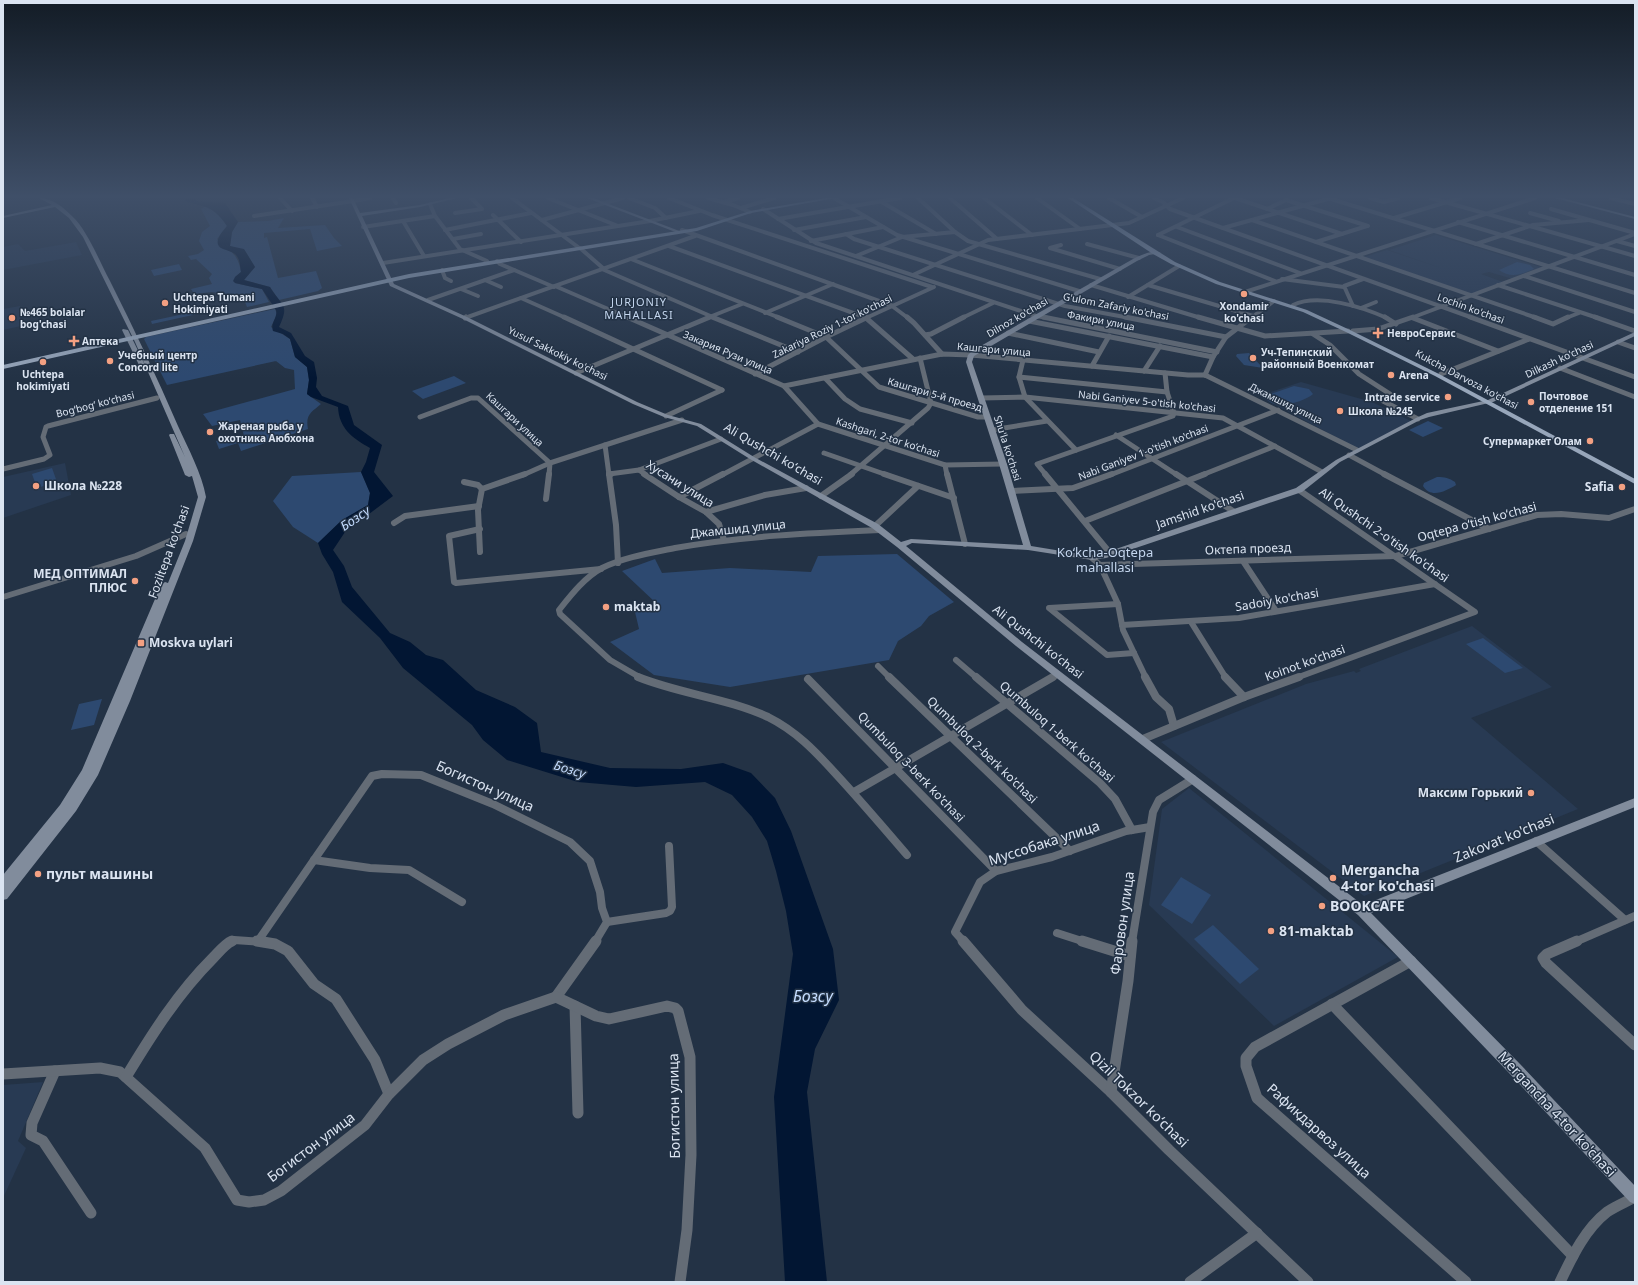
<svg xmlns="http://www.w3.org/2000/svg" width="1638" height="1285" viewBox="0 0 1638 1285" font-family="'Noto Sans',sans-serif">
<rect width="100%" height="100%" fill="#233245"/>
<g fill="#283a53">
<polygon points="1436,235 1544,268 1513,279 1489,272 1481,274 1503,282 1472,294 1364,257 1387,250 1441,268 1389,250"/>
<polygon points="76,242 82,255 3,270 3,247 18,244 25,251"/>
<polygon points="20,306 21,326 3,330 3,309"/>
<polygon points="1301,382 1372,402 1411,421 1358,449 1259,396"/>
<polygon points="65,463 71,495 3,518 3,477"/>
<polygon points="1472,626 1552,687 1471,718 1578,809 1364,896 1161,742 1306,684 1354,671 1356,673 1361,671 1359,669"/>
<polygon points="1189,788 1398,957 1274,1026 1149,905 1162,809"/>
<polygon points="43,1082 18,1141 26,1148 3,1198 3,1085"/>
</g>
<g fill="#2d4970">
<path d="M204,207H209L220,215L227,226L217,239C230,252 238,253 241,272L235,277V283L262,289L269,302L247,307L243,297L212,292L194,294L191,289L212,284L209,278L212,274L196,259L191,260L188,256L198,254L204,250L199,241L202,232L210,226L201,209Z"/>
<polygon points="284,218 278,228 325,225 334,238 342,246 317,251 310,229 264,233 264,238 267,237 278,278 316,271 322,288 318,291 279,300 270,287 244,280 255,267 245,251 230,246 232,232 238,222 268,221"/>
<path d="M1517,262L1530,265L1534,269C1522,274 1511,279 1499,270Z"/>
<polygon points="179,264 182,270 154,276 151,270"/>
<path d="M275,309L277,314L271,327L290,339L295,357L307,367L309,380L307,394L321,404C312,412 305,414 308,429L241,451L238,443L219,449L216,441L244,436L240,420L212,426L203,414L295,389L294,370L285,368L267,354L276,361L167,385L144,339L146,337Z"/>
<polygon points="198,311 211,311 152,324 151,321"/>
<polygon points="1249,353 1263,368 1244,365 1236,356 1237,354"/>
<polygon points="454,376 466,383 423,399 412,391"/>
<path d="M1294,386L1309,389L1313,394C1304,402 1274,411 1266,398L1268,395Z"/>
<polygon points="1428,421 1443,428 1423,437 1409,430"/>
<polygon points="52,468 57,482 37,488 32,474"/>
<polygon points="361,472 370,493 368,505 342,520 318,543 293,527 273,501 292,476"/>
<path d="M1437,477C1445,477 1449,478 1455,482L1456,485C1446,491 1431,499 1423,486L1424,483Z"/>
<polygon points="897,554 954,602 929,616 921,626 898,641 889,660 730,687 654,675 610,642 639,629 635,612 656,603 622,571 655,559 662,573 730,568 811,572 818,556"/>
<polygon points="1483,638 1523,668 1505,673 1466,644"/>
<polygon points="102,699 94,725 71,730 79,704"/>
<polygon points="1181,877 1211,895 1192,924 1161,905"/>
<polygon points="1213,925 1259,969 1240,984 1194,939"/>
</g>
<path fill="#021633" d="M185,198H194L196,201L225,203L238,222L232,232L230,246L244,249L255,267L244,280L270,287C282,307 290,303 279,327L291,333L305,356L314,362L317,378L316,387L322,396L348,406L354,425L382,445L374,472L393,496L345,532L333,550L344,566L352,587L390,633L410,642L426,655L443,660L476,690L515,707L537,723L541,752L610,768L681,769L723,763L751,773L775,798L791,831L833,949L839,1000L815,1049L807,1092L827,1282H785L774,1097L793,954L786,911L776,871L767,841L752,817L732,795L705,782L636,787L578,782L507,760L483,740L472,725L403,668L380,638L342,602L333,572L322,554L318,543L342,520L368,505L370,493L361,472L366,462L370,448C352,438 339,428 338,407L311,397L307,394L309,380L307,367L295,357L290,339L283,334L273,331C270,323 278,318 276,310L262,289L235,283L233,281L235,277L241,272C240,266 240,258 235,254C232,252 227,250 223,249C211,244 222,232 227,226C215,208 206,206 186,202Z"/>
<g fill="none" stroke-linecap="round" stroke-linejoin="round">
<g stroke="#646c76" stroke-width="4">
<polyline points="280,198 292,211"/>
<polyline points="312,198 317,207"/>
<polyline points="393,198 396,203"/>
<polyline points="512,198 578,247"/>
<polyline points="548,198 618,226"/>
<polyline points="629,198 655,208 666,218"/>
<polyline points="669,198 712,215 932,287"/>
<polyline points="708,198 733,205 750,212"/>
<polyline points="834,198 897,235 1079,291"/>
<polyline points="918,198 955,232 968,241 1100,279"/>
<polyline points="950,198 997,239"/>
<polyline points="984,198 1032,235"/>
<polyline points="1037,198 1080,229"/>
<polyline points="1109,198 1142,217"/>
<polyline points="1154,198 1163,202 1170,209 1473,318"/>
<polyline points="1235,198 1342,234"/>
<polyline points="1328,198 1635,293"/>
<polyline points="1370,198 1384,202 1398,198"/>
<polyline points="1431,198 1635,256"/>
<polyline points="1611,198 1635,204"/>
<polyline points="353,201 370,198"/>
<polyline points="880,201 936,234"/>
<polyline points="724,202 738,198"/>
<polyline points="430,204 435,216 460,249 487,261"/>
<polyline points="741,208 774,198"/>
<polyline points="763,209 816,243 1036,316 1048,318"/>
<polyline points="1267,209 1286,200 1368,226"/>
<polyline points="1551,209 1635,233"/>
<polyline points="455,213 482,209 471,198"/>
<polyline points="1530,213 1559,221"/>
<polyline points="493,215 521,242"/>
<polyline points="254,216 353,201"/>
<polyline points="1394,218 1460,198"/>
<polyline points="778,219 900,198"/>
<polyline points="542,220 623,198"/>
<polyline points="1252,220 1537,318"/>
<polyline points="403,221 424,256"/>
<polyline points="1458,222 1635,275"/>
<polyline points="363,227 435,216"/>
<polyline points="1177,227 1300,273"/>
<polyline points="1223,228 1331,198"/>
<polyline points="445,230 531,213"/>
<polyline points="682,230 893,306"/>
<polyline points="794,230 866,217"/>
<polyline points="846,234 854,239 1065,306 1130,318"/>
<polyline points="1158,235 1275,281"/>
<polyline points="1158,235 1234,198"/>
<polyline points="453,239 481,234"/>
<polyline points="811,241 883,227"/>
<polyline points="1617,241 1635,246"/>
<polyline points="1316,242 1367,226"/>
<polyline points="1087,244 1139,258"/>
<polyline points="1476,244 1533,225 1589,220"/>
<polyline points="1061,245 1050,248 1120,269"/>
<polyline points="669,246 867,318"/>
<polyline points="580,248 604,269"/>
<polyline points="856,256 902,237 955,232"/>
<polyline points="631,259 780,318"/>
<polyline points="497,261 500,264 554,287"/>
<polyline points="383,263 650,221 699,211"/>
<polyline points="602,269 715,318"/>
<polyline points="442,270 445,278 451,281"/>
<polyline points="913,275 988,240 1129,223 1183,198"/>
<polyline points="1524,276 1635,312"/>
<polyline points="1282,279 1344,287"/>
<polyline points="485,280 501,287"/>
<polyline points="1091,285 1201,318"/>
<polyline points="1148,285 1253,316"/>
<polyline points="1498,285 1598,318"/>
<polyline points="555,286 629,318"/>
<polyline points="461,289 478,296"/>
<polyline points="1245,292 1535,198"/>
<polyline points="1128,297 1179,266"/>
<polyline points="521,298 566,318"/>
<polyline points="428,300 514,270"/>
<path d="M1293,305C1319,293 1362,307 1387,318"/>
<polyline points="892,306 908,318"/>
<polyline points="1353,306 1344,286 1363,279"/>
<polyline points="1361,308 1376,302"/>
<polyline points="765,313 833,284"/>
<polyline points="465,318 695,236"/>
<polyline points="707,318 742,304"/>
<polyline points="866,318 934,287"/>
<polyline points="962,318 993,303"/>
<polyline points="1251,318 1274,301"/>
<polyline points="1411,318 1635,234"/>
<polyline points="1566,318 1579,313"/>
</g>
<g stroke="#646c76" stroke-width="5">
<polyline points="564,317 722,390"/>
<polyline points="627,317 784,386 818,424 945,465 1003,464"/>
<polyline points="712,317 798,352"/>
<polyline points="777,317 826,337 879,387 978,417 987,417"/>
<polyline points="865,317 913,359"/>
<polyline points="907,317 914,323 942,354"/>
<polyline points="1043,317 1217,352"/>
<polyline points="1125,317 1226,337"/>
<polyline points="1198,317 1265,336 1348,331"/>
<polyline points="1385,317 1396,324"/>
<polyline points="1470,317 1635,377"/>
<polyline points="1534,317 1553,324 1568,317"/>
<polyline points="1595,317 1635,331"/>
<polyline points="465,318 466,317"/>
<polyline points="1413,318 1498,351"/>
<polyline points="1029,321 1213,357"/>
<polyline points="1353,331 1378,329 1413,317"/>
<polyline points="1008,333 1099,352"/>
<polyline points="1313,334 1330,345 1359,374 1390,394 1383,399 1383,401 1418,419"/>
<polyline points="925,335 931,334 964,317"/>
<polyline points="1618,342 1635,348"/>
<polyline points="1023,360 1019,377 1025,397 1076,450"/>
<polyline points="1092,366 1109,336"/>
<polyline points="1560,368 1635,397"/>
<polyline points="1144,371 1160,346"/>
<polyline points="576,373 710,317"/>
<polyline points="755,374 826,337 868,317"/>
<polyline points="1441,374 1529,339"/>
<polyline points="1205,375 1357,450"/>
<polyline points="1205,375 1213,357 1226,337 1252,317"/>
<polyline points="1019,377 1167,392"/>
<polyline points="825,378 845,399 860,409 912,423"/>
<polyline points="784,386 942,354 971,355 1188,375 1205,375"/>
<polyline points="981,398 1025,397 1223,418 1322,472"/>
<polyline points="666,416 722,390"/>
<polyline points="420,417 471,398 478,398 550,463 549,475"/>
<polyline points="992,430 1047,421"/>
<polyline points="1116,435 1177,475"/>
<polyline points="605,445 609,475"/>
<polyline points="824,453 887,475"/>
<polyline points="1349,455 1386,475"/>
<polyline points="945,465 947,475"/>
<polyline points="3,469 44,459 50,455 43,437 46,427 48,426 157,398"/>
<polyline points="639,470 721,439"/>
<polyline points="609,474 639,470 646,475"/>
<polyline points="523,475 550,463 682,420"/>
<polyline points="722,475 818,424"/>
<polyline points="850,475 928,408 931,403 920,358"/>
<polyline points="1046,475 1037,464 1173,416 1174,413 1167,392 1165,373"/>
<polyline points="1110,475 1278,410"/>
<polyline points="1202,475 1275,446"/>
</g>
<g stroke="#646c76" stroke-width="6">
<polyline points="609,474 616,525 618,563"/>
<polyline points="609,474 611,474"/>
<polyline points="644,474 679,497 706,512 719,524 724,540"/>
<polyline points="884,474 954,498"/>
<polyline points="947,474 965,544"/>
<polyline points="1045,474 1110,553"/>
<polyline points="1176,474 1233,511"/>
<polyline points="1384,474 1489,529"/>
<polyline points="464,482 478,485 482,489"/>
<polyline points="1011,491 1073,488 1112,474"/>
<polyline points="821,496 852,474"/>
<polyline points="679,497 723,474"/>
<polyline points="546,499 549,474"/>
<polyline points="706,512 765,495 806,488"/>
<polyline points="1085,521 1205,474"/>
<polyline points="394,523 405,516 479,506"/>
<polyline points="875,526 918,486"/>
<polyline points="480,529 449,536 454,582 456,583 601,569"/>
<polyline points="480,552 478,510 482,489 525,474"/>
<polyline points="1092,558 1100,565 1118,604 1123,630 1146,678"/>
<polyline points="1243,561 1276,611"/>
<polyline points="1100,565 1396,556 1537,515 1561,514 1609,518 1635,509"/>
<polyline points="3,597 136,556 186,534"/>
<polyline points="1118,604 1049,608 1107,655 1134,653"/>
<polyline points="1191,622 1226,678"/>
<polyline points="1122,625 1239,618 1435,584"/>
<polyline points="956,660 977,678"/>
<polyline points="878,666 890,678"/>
<path d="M641,678L610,660L560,614L559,610C571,595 585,577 602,568C625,557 651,553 675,548C743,536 811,533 880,530"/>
<polyline points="1051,678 1058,674"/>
<polyline points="1296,678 1475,612 1299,490"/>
</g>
<g stroke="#646c76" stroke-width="8">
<path d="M638,677C680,694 727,698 768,717C796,731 815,751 835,773C860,800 883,827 907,855"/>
<polyline points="889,677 1070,851"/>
<polyline points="976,677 1100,783 1115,799 1132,830"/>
<polyline points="1145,677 1156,697 1169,709 1174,726"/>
<polyline points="1225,677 1244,697"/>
<polyline points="808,679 996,871"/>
<polyline points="1143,739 1244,697 1299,677"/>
<polyline points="854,792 1053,677"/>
<polyline points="1536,841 1625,920"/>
<polyline points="314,860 370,868 409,870 462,902"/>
<polyline points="607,922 666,913 670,911 672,907 669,846"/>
<polyline points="1057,933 1085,942"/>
<polyline points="258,941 372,776 382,774 421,775 493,804 570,842 590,861 600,892 602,908 607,922 595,942"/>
<polyline points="229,942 234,940 263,942"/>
<polyline points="964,942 955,932 980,882 996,871 1052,857 1126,831 1150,827"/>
<polyline points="1132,942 1153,812 1159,800 1193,779"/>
<polyline points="1575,942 1635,916"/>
</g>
<g stroke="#646c76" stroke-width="11">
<polyline points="257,941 275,944 288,951 314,984 336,999 375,1060 389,1094"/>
<polyline points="963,941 1022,1010 1111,1092 1169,1150 1308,1282"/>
<polyline points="1082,941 1130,956"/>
<polyline points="1577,941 1547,954 1543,958 1546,963 1635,1045"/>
<polyline points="1411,961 1255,1047 1246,1058 1246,1066 1257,1098 1466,1282"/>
<polyline points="556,997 596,941"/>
<polyline points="1332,1004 1573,1256"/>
<polyline points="575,1006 578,1113"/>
<polyline points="55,1071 32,1123 31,1135 43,1141 91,1213"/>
<polyline points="3,1074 100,1068 120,1072 205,1148 237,1200 249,1202 264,1200 281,1191 365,1125 389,1094 423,1060 448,1044 504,1015 556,997 596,1016 609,1019 667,1006 675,1008 678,1011 690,1057 691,1155 687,1230 680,1282"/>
<path d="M126,1077C152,1034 178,993 213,958C219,952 225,944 232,941"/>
<polyline points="1111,1092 1128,981 1132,941"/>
<polyline points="1190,1282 1257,1233"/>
<path d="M1560,1282C1572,1257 1585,1229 1607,1212C1616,1206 1626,1202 1635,1197"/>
</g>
<g fill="#818c9c" fill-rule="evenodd">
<path d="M39,198C52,198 63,207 72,216C88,231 99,261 110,281C134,329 157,377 178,426C188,448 202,474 206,497L193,541L130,701L98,775L76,811L7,899L3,900V875L60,805L82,770L161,585L165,582L168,583L185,541L198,497L192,476L189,477L185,475L169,435L170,434H174L185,457L135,342L83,237L69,218L55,207L3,218V216L52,205Z"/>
<path d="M349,198H353L360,213L420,205L450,198H457L420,207L362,216L394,284L467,317L637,402L668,415L701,424L754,457L878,524L901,542L911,539L1023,545L999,464L966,362L968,355L972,351L1133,259C1141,255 1153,249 1161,253L1149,255L1137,261L974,356L972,362L1007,464L1031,546L1092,556L1101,554L1296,488L1336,460L1416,418L1427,413L1488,400L1635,332V336L1493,402L1429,417L1420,420L1340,462L1302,492L1106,558L1092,560L1028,550L912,543L906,546L1022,642L1363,905L1635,798V807L1371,913L1520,1064L1635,1186V1204L1630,1202L1510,1074L1358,915L1016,646L897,547L872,528L750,459L697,426L664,417L633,404L463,319L390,286Z"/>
<polygon points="587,198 593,198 682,232 678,233"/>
<polygon points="1555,198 1562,198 1635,217 1635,219"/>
<polygon points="123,329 128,330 145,365 144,366 139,365 122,330"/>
</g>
<g fill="#97a6ba" fill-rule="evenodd">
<polygon points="826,198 836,198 751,213 697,231 409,278 3,369 3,365 409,274 696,228 750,211"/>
<polygon points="1068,198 1073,198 1175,262 1220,282 1307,310 1350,330 1439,374 1635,479 1635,484 1435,376 1346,332 1303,312 1216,284 1171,264 1153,254"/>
</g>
</g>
<linearGradient id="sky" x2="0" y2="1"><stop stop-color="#131c26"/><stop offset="0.52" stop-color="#3f4f68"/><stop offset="1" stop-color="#3f4f68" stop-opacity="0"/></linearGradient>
<rect width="1638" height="378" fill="url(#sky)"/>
<g fill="#f3a082" stroke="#233245" stroke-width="1.5">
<circle cx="1244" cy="294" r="4"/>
<circle cx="165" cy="303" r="4"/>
<circle cx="12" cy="318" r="4"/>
<path d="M1376 327h4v4h4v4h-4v4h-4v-4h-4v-4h4z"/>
<path d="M72 335h4v4h4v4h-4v4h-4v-4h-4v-4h4z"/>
<circle cx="1253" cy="358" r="4"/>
<circle cx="110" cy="361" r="4"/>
<circle cx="43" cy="362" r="4"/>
<circle cx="1391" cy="375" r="4"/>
<circle cx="1448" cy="397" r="4"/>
<circle cx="1531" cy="402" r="4"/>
<circle cx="1340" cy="411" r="4"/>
<circle cx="210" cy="432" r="4"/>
<circle cx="1590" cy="441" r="4"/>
<circle cx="36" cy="486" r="4"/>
<circle cx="1622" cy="487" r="4"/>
<circle cx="135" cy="581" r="4"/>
<circle cx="606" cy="607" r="4"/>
<rect x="137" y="639" width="8" height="8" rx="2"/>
<circle cx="1531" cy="793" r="4"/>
<circle cx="38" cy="874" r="4"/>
<circle cx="1333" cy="878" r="4"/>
<circle cx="1322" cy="906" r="4"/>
<circle cx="1271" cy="931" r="4"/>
</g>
<g text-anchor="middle" stroke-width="3" stroke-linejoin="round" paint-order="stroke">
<g font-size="10" font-weight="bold" fill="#dbe4f1" stroke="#233245" text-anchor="start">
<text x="173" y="301">Uchtepa Tumani<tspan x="173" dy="12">Hokimiyati</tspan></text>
<text x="1244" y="310" text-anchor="middle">Xondamir<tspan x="1244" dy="12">ko'chasi</tspan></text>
<text x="20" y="316">№465 bolalar<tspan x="20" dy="12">bog'chasi</tspan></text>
<text x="1387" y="337">НевроСервис</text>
<text x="82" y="345">Аптека</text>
<text x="1261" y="356">Уч-Тепинский<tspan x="1261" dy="12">районный Военкомат</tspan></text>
<text x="118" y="359">Учебный центр<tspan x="118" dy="12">Concord lite</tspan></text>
<text x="43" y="378" text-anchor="middle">Uchtepa<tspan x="43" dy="12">hokimiyati</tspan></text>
<text x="1399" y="379">Arena</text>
<text x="1539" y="400">Почтовое<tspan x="1539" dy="12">отделение 151</tspan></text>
<text x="1440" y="401" text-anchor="end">Intrade service</text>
<text x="1348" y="415">Школа №245</text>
<text x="218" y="430">Жареная рыба у<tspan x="218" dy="12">охотника Аюбхона</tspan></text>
<text x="1582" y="445" text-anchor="end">Супермаркет Олам</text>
</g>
<g font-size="10" fill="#dbe4f1" stroke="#233245">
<text transform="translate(1116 306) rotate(11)" y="4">G'ulom Zafariy ko'chasi</text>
<text transform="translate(1471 308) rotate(20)" y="4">Lochin ko'chasi</text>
<text transform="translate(1017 317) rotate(-30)" y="4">Dilnoz ko'chasi</text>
<text transform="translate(1101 320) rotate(11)" y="4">Факири улица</text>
<text transform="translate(832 326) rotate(-26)" y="4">Zakariya Roziy 1-tor ko'chasi</text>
<text transform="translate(994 349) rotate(5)" y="4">Кашгари улица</text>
<text transform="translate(728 352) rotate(23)" y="4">Закария Рузи улица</text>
<text transform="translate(558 353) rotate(26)" y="4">Yusuf Sakkokiy ko'chasi</text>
<text transform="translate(1559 359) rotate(-25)" y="4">Dilkash ko'chasi</text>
<text transform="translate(1467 379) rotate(28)" y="4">Kukcha Darvoza ko'chasi</text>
<text transform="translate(935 394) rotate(16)" y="4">Кашгари 5-й проезд</text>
<text transform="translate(1147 401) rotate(6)" y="4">Nabi Ganiyev 5-o'tish ko'chasi</text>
<text transform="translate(1286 403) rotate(26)" y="4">Джамшид улица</text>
<text transform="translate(95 404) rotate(-14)" y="4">Bogʻbogʻ koʻchasi</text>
<text transform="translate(515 419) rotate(43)" y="4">Кашгари улица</text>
<text transform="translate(888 437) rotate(18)" y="4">Kashgari, 2-tor ko’chasi</text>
<text transform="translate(1008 448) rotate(72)" y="4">Shu'la ko'chasi</text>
<text transform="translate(1143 452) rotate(-21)" y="4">Nabi Ganiyev 1-o'tish ko'chasi</text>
</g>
<g font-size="11" letter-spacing="1" fill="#c4d6ee" stroke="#233245">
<text x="639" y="306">JURJONIY<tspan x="639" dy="13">MAHALLASI</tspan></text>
</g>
<g font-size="12" fill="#dbe4f1" stroke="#233245">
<text transform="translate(773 454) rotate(30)" y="4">Ali Qushchi koʻchasi</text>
<text transform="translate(680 484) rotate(32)" y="4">Хусани улица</text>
<text transform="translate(1200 510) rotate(-19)" y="4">Jamshid ko'chasi</text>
<text transform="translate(1477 522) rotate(-15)" y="4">Oqtepa oʻtish koʻchasi</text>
<text transform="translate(738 529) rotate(-6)" y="4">Джамшид улица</text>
<text transform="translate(1384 535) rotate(35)" y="4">Ali Qushchi 2-o'tish ko'chasi</text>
<text transform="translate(1248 549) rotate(-2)" y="4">Октепа проезд</text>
<text transform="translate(169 552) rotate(-70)" y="4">Foziltepa ko'chasi</text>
<text transform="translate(1277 600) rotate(-10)" y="4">Sadoiy ko'chasi</text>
<text transform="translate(1038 642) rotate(38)" y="4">Ali Qushchi koʻchasi</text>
<text transform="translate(1305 663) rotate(-20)" y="4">Koinot ko'chasi</text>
<text transform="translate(1057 732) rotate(41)" y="4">Qumbuloq 1-berk ko'chasi</text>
<text transform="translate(982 750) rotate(44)" y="4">Qumbuloq 2-berk ko'chasi</text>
<text transform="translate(911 767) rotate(46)" y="4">Qumbuloq 3-berk ko'chasi</text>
</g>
<g font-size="12" font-weight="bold" fill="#dbe4f1" stroke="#233245" text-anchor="start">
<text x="44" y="490">Школа №228</text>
<text x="1614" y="491" text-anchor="end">Safia</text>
<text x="127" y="578" text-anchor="end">МЕД ОПТИМАЛ<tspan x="127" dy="14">ПЛЮС</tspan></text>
<text x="614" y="611">maktab</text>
<text x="149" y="647">Moskva uylari</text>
<text x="1523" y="797" text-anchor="end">Максим Горький</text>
</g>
<g font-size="13" font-style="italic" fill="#c4dcff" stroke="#233245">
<text transform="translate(355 518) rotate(-34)" y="5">Бозсу</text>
<text transform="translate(570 769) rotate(17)" y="5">Бозсу</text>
</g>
<g font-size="13" fill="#c4d6ee" stroke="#233245">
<text x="1105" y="557">Koʻkcha-Oqtepa<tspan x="1105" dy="15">mahallasi</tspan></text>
</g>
<g font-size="14" fill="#dbe4f1" stroke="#233245">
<text transform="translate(485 786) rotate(24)" y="5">Богистон улица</text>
<text transform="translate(1504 838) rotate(-22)" y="5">Zakovat ko'chasi</text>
<text transform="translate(1044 843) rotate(-18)" y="5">Муссобака улица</text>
<text transform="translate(1122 923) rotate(-82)" y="5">Фаровон улица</text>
<text transform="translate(1139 1099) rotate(44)" y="5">Qizil Tokzor koʻchasi</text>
<text transform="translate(674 1106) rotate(-91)" y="5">Богистон улица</text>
<text transform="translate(1557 1114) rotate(47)" y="5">Mergancha 4-tor ko'chasi</text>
<text transform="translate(1319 1131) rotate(42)" y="5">Рафикдарвоз улица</text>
<text transform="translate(311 1147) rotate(-37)" y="5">Богистон улица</text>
</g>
<g font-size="14" font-weight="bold" fill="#dbe4f1" stroke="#233245" text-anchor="start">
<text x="1341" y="875">Mergancha<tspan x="1341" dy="16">4-tor ko'chasi</tspan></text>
<text x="46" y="879">пульт машины</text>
<text x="1330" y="911">BOOKCAFE</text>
<text x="1279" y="936">81-maktab</text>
</g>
<g font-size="16" font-style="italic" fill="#c4dcff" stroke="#233245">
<text x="813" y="1002">Бозсу</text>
</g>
</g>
<rect width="1638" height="1285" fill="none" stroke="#dbe4f1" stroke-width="8"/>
</svg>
